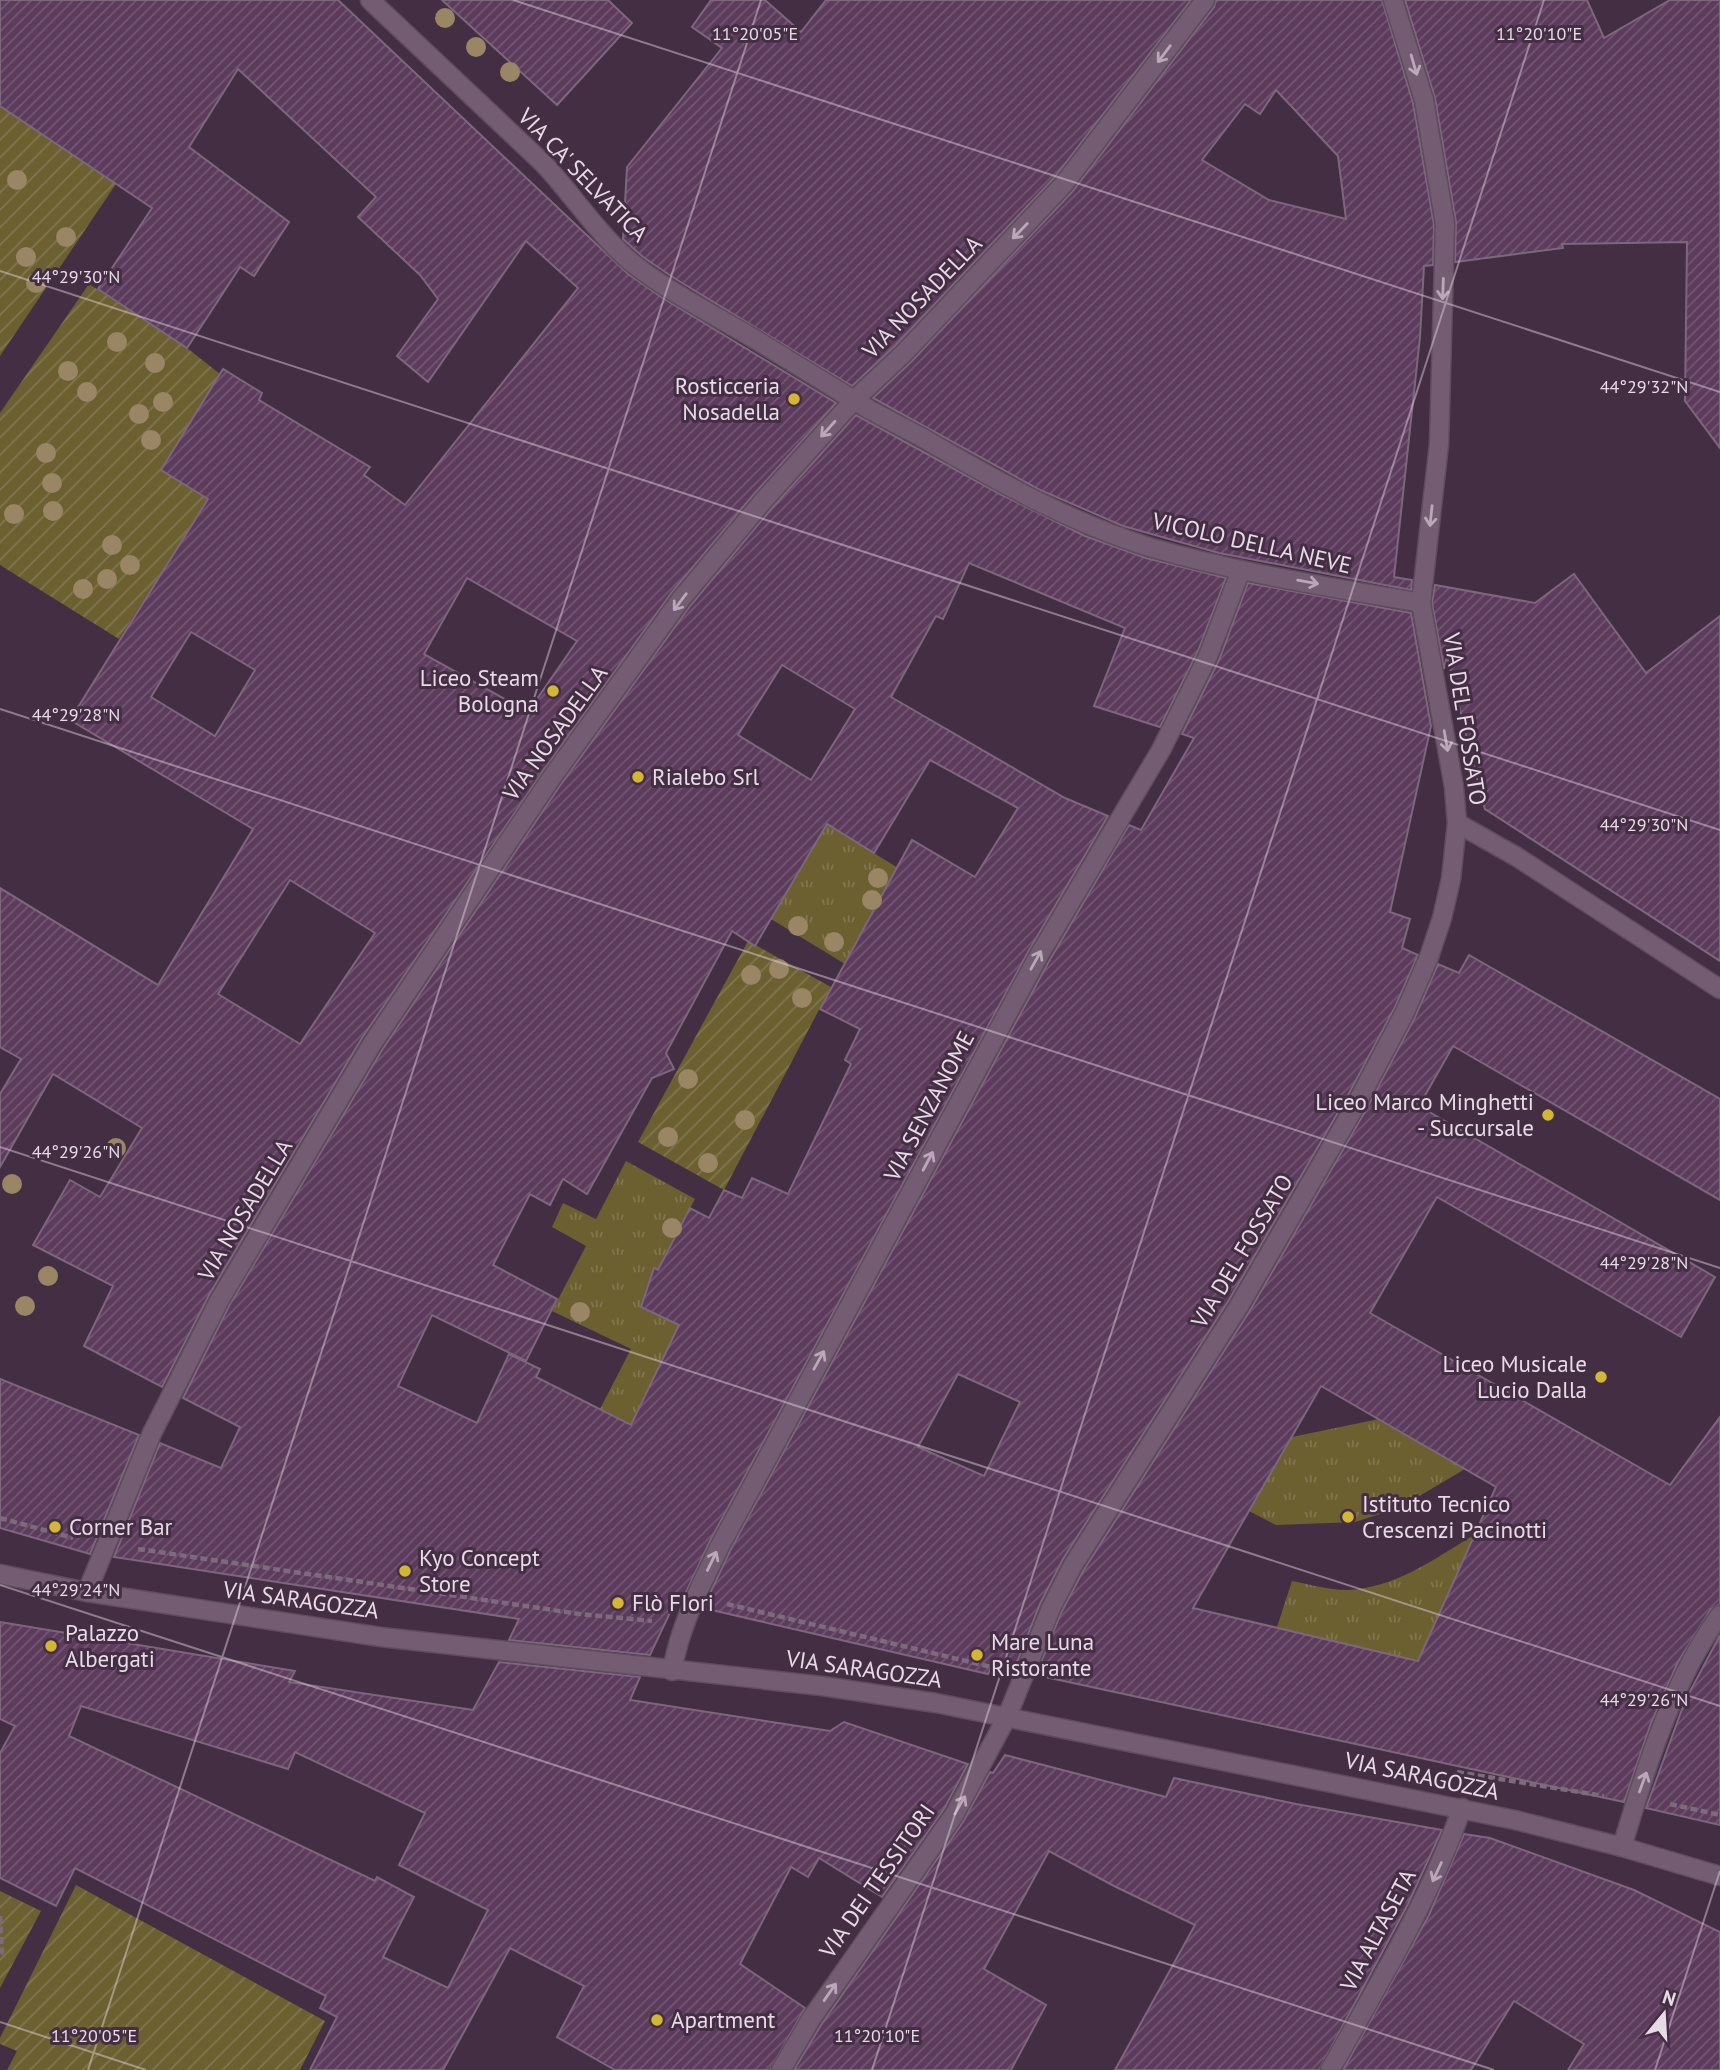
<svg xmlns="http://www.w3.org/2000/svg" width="1720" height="2070" viewBox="0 0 1720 2070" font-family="'PT Sans',sans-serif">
<defs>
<pattern id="grass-tufts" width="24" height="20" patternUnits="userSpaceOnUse" patternTransform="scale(1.75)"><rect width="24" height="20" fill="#6c6031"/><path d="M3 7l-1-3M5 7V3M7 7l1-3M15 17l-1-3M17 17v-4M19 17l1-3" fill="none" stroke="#81764f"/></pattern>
<pattern id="garden-furrows" width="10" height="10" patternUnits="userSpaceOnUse" patternTransform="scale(1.75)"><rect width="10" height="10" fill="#6c6031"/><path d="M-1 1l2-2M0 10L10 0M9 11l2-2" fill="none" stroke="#81764f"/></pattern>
<pattern id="building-hatch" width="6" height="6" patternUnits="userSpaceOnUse" patternTransform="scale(1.75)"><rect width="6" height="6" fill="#5c3b5c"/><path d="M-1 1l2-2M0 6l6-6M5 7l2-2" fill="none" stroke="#735773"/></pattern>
</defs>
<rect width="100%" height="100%" fill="#442e43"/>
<g fill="url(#grass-tufts)">
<polygon points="827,824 898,868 845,964 771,919"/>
<polygon points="626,1161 695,1199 681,1225 672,1278 654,1269 641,1307 657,1315 664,1299 686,1310 631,1424 600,1409 631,1349 552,1311 586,1246 552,1227 563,1203 596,1219"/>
<polygon points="1379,1419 1465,1469 1399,1508 1355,1522 1276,1525 1249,1511 1292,1437"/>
<path d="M1474,1535L1418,1661L1277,1627L1292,1581C1309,1584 1328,1590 1346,1590C1394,1589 1434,1559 1474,1535Z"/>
</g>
<g fill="url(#garden-furrows)">
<polygon points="0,106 116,184 0,356"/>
<polygon points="89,284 187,348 220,374 161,470 208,499 119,639 0,565 0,413"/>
<polygon points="748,941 831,987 724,1190 638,1142"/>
<polygon points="76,1885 325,2021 300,2070 7,2070 17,2051 0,2044 0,2038"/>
<polygon points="0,1891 41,1911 0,1988"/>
</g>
<g fill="url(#building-hatch)" stroke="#7e667d" stroke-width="2" fill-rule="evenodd">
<path d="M0,0H338L628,274L661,297L836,403L754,494L672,592L541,774L362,1038L209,1295L162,1387L84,1346L113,1286L33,1245L70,1180L100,1197L142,1128L53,1074L0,1167V1094L21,1059L0,1047V888L158,985L253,829L70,720L208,499L161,470L223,369L262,393L259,400L370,467L364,475L405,505L578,288L526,241L428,382L397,356L438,299L420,275L358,217L376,197L238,69L189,147L289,222L254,276L240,267L187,348L98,289L152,208L0,106ZM467,578L577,641L528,712L424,654ZM191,632L255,670L215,736L151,697ZM290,880L375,933L300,1044L218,994Z"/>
<polygon points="442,0 608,0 632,23 557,105"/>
<polygon points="711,0 765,0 801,32 826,0 1191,0 1054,178 896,345 852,386 674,278 643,257 623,239 627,167 722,48 692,27"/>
<path d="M1216,0H1382L1413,103L1434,225L1433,265L1424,266L1420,337L1394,577L1412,580L1411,590L1219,553L1123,526L1038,489L873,398L912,361L1072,192L1214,7ZM1276,90L1338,156L1346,219L1269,200L1202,160L1245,104L1260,114Z"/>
<polygon points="1405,0 1587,0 1604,38 1670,0 1720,0 1720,448 1685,401 1687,242 1562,244 1563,248 1455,262 1456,222 1435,98"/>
<path d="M856,415L1000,494L1085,536L1146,558L1226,578L1198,651L1160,727L1094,706L1125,628L969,563L943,619L936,616L891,697L1065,798L1108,816L1028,952L711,1539L681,1603L675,1602L650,1655L509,1640L519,1619L114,1557L160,1443L221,1468L240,1427L183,1398L229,1306L382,1050L559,787L690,606L772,508ZM782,665L855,709L811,780L738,735ZM930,760L1018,808L975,877L912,840L820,1009L860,1029L845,1060L851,1064L788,1194L752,1178L742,1198L724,1190L709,1218L690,1208L658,1270L654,1268L641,1307L679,1325L631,1425L536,1377L540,1369L509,1354L477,1423L398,1386L432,1315L526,1361L557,1299L493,1265L530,1194L550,1205L563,1179L587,1194L652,1078L674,1069L666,1053L732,931L755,946L827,824L874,853Z"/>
<polygon points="1574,574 1646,673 1720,616 1720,961 1485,809 1482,800 1447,656 1444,669 1432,603 1435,585 1535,603"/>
<path d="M1248,583L1411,613L1431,726L1390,912L1410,919L1402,948L1418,955L1395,1007L1347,1097L1229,1300L1063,1559L1040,1604L1014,1670L992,1666L988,1674L703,1608L731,1549L1048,963L1129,825L1141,830L1194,738L1182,734L1219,660ZM958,1374L1020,1402L984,1476L918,1447Z"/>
<path d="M1469,955L1720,1099V1200L1453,1046L1419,1106L1715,1277L1681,1337L1437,1197L1370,1313L1670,1485L1720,1417V1604L1711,1609L1678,1662L1651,1723L1624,1802L1036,1675L1061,1613L1083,1571L1249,1312L1367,1108L1415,1017L1438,964L1459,973ZM1321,1386L1496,1487L1418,1661L1193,1608Z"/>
<polygon points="0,1379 139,1435 90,1554 0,1528"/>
<path d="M0,1622L295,1671L289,1682L473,1710L499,1662L640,1677L630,1700L830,1731L844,1722L968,1764L944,1809L882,1897L819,1858L808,1877L791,1867L740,1964L805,2008L770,2070H615L557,2037L584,1986L510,1948L443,2070H310L337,2017L320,2008L326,1996L75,1868L56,1906L0,1878V1753L15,1726L0,1719ZM81,1706L288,1769L295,1752L425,1813L399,1865L488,1910L448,1988L383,1957L414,1897L377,1877L375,1881L69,1736Z"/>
<polygon points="1720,1635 1720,1825 1646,1808 1685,1701"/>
<polygon points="1005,1755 1166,1797 1174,1778 1296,1804 1442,1830 1408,1904 1319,2070 1115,2070 1195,1925 1114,1886 1049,1851 984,1969 1046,2005 1011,2070 794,2070 821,2025 963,1822 990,1772 993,1773"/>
<polygon points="1464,1834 1490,1838 1634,1890 1720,1932 1720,2070 1568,2070 1584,2044 1514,2001 1471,2070 1343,2070 1429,1915"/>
</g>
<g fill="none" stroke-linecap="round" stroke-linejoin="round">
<defs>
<g id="service">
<polyline points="1457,823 1517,857 1720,989"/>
<path d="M1622,1847C1644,1773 1674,1677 1720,1615"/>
</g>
<polyline id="pedestrian" points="753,338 870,410 923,438"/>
<g id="minor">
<path d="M370,0L544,164C571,193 593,227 622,254C655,285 713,314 753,338"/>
<path d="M923,438C995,480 1069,522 1149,547C1238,573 1330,587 1421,603"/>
<polyline points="87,1592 152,1433 219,1301 372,1044 550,780 681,599 763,501 854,400 904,353 1063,185 1205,0"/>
<path d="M672,1671C680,1625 701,1585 721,1544L1038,957L1161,750L1208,656L1241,570"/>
<polyline points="781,2070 811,2019 954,1815 1007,1717 1051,1608 1073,1565 1239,1306 1357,1103 1405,1012 1429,957 1442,918 1451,879 1457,823 1454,787 1421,603 1439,444 1445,224 1424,100 1393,0"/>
<path d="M1330,2070C1378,1985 1429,1901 1462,1808"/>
</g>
<polyline id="tertiary" points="0,1574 87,1592 381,1637 822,1686 936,1703 1515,1820 1622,1847 1720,1876"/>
</defs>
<use href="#service" stroke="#5f4d5e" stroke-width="21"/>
<use href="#pedestrian" stroke="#5f4d5e" stroke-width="21"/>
<use href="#minor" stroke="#5f4d5e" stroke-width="21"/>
<use href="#tertiary" stroke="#5f4d5e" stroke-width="21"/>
<g stroke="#7d6a7c" stroke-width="4.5" stroke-dasharray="7 3.5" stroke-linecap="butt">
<polyline points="0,1518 73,1538"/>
<polyline points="138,1549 580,1614 652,1621"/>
<polyline points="727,1604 991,1667"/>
<polyline points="1457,1772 1604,1796"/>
<polyline points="1670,1804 1720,1815"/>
<polyline points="0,1916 2,1952 0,1957"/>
</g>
<use href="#service" stroke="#745c73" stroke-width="18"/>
<use href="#pedestrian" stroke="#745c73" stroke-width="18"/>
<use href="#minor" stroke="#745c73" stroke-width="18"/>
<use href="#tertiary" stroke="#745c73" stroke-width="18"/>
</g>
<g fill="#9a8565">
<circle cx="445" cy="18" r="10"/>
<circle cx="476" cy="47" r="10"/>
<circle cx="510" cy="72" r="10"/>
<circle cx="17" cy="180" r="10"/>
<circle cx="66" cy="237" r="10"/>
<circle cx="26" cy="257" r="10"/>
<circle cx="36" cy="283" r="10"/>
<circle cx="117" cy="342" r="10"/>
<circle cx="155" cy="363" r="10"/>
<circle cx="68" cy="371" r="10"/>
<circle cx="87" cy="392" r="10"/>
<circle cx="163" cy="402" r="10"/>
<circle cx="139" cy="414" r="10"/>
<circle cx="151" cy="440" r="10"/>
<circle cx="46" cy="453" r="10"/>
<circle cx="52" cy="483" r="10"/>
<circle cx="53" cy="511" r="10"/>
<circle cx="14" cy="514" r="10"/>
<circle cx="112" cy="545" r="10"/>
<circle cx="130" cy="565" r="10"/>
<circle cx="107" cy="579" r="10"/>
<circle cx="83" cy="589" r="10"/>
<circle cx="878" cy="878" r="10"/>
<circle cx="872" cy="900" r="10"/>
<circle cx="798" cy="926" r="10"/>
<circle cx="834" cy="942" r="10"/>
<circle cx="779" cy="969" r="10"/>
<circle cx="751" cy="975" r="10"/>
<circle cx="802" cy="998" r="10"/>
<circle cx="688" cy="1079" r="10"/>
<circle cx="745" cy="1120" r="10"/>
<circle cx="668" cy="1137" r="10"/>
<circle cx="116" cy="1148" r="10"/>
<circle cx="708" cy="1163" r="10"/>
<circle cx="12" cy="1184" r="10"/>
<circle cx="672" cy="1228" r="10"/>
<circle cx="48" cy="1276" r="10"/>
<circle cx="25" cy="1306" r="10"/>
<circle cx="580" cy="1312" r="10"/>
</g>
<defs><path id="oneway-shaft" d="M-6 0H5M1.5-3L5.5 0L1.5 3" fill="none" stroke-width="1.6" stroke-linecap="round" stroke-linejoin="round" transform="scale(1.75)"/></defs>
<g stroke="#baa8b9">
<use href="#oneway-shaft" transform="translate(1164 54) rotate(127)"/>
<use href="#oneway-shaft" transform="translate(1414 65) rotate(74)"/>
<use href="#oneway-shaft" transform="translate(1020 231) rotate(134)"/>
<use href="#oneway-shaft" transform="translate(1443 289) rotate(92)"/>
<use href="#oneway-shaft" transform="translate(828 429) rotate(132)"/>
<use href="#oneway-shaft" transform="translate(1431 516) rotate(96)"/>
<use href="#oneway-shaft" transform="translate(1308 582) rotate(10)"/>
<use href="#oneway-shaft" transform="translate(680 602) rotate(127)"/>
<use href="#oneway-shaft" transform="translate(1446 741) rotate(80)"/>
<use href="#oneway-shaft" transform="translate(1036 960) rotate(-61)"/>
<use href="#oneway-shaft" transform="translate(928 1161) rotate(-62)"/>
<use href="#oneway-shaft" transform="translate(819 1360) rotate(-61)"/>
<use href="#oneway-shaft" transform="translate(712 1561) rotate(-64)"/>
<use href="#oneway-shaft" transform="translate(1643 1782) rotate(-70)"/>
<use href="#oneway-shaft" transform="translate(960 1805) rotate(-60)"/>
<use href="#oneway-shaft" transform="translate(1437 1872) rotate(115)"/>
<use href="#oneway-shaft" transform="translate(830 1992) rotate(-55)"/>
</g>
<path fill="none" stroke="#e8dae7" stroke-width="2" stroke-opacity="0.45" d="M513,0L1720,392M0,271L1720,830M0,709L1720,1268M0,1147L1720,1706M0,1585L1494,2070M0,2022L146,2070M88,2070L761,0M872,2070L1544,0M1655,2070L1720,1871"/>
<g fill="#d4b635" stroke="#442e43" stroke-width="2.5">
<circle cx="794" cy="399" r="7"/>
<circle cx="553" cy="691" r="7"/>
<circle cx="638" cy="777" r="7"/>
<circle cx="1548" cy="1115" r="7"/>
<circle cx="1601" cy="1377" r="7"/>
<circle cx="1348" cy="1517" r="7"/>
<circle cx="55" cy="1527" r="7"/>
<circle cx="405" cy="1571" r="7"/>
<circle cx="618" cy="1603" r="7"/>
<circle cx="51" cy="1646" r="7"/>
<circle cx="977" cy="1655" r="7"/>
<circle cx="657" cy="2020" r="7"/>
</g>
<g text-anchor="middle" stroke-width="6" stroke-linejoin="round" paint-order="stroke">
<g font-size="23" fill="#e8dae7" stroke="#442e43">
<text transform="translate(583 175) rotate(46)" y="8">VIA CA' SELVATICA</text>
<text transform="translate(922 297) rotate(-46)" y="8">VIA NOSADELLA</text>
<text transform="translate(1252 543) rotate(13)" y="8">VICOLO DELLA NEVE</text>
<text transform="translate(1465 719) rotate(81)" y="8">VIA DEL FOSSATO</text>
<text transform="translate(555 733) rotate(-54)" y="8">VIA NOSADELLA</text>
<text transform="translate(929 1106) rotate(-62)" y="8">VIA SENZANOME</text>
<text transform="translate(245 1210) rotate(-59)" y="8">VIA NOSADELLA</text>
<text transform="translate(1242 1251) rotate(-59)" y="8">VIA DEL FOSSATO</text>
<text transform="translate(301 1600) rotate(8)" y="8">VIA SARAGOZZA</text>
<text transform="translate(864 1669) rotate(8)" y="8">VIA SARAGOZZA</text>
<text transform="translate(1422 1776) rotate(12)" y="8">VIA SARAGOZZA</text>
<text transform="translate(877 1881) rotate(-55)" y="8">VIA DEI TESSITORI</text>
<text transform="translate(1378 1930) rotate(-62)" y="8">VIA ALTASETA</text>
</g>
<g font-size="23" fill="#e8dae7" stroke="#442e43" text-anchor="start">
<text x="780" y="394" text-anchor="end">Rosticceria<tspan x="780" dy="26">Nosadella</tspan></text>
<text x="539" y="686" text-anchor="end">Liceo Steam<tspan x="539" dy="26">Bologna</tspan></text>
<text x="652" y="785">Rialebo Srl</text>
<text x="1534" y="1110" text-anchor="end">Liceo Marco Minghetti<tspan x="1534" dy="26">- Succursale</tspan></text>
<text x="1587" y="1372" text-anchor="end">Liceo Musicale<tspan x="1587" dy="26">Lucio Dalla</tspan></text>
<text x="1362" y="1512">Istituto Tecnico<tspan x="1362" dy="26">Crescenzi Pacinotti</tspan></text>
<text x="69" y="1535">Corner Bar</text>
<text x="419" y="1566">Kyo Concept<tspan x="419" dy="26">Store</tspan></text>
<text x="632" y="1611">Flò FIori</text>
<text x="65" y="1641">Palazzo<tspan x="65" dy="26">Albergati</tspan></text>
<text x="991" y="1650">Mare Luna<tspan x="991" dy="26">Ristorante</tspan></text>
<text x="671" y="2028">Apartment</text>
</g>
</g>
<g font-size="18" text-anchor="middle" fill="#e8dae7" stroke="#442e43" stroke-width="6" stroke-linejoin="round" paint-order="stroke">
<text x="755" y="40">11°20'05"E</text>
<text x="1539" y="40">11°20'10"E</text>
<text x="76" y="283">44°29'30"N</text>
<text x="1644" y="393">44°29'32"N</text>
<text x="76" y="721">44°29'28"N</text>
<text x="1644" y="831">44°29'30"N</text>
<text x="76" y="1158">44°29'26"N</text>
<text x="1644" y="1269">44°29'28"N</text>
<text x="76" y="1596">44°29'24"N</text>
<text x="1644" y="1706">44°29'26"N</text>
<text x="94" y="2042">11°20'05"E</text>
<text x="877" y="2042">11°20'10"E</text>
</g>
<g transform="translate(1664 2014) rotate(18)" stroke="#442e43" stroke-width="5" paint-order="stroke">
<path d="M0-5L12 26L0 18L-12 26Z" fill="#e8dae7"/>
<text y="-10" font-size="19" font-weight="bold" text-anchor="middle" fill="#e8dae7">N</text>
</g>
</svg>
